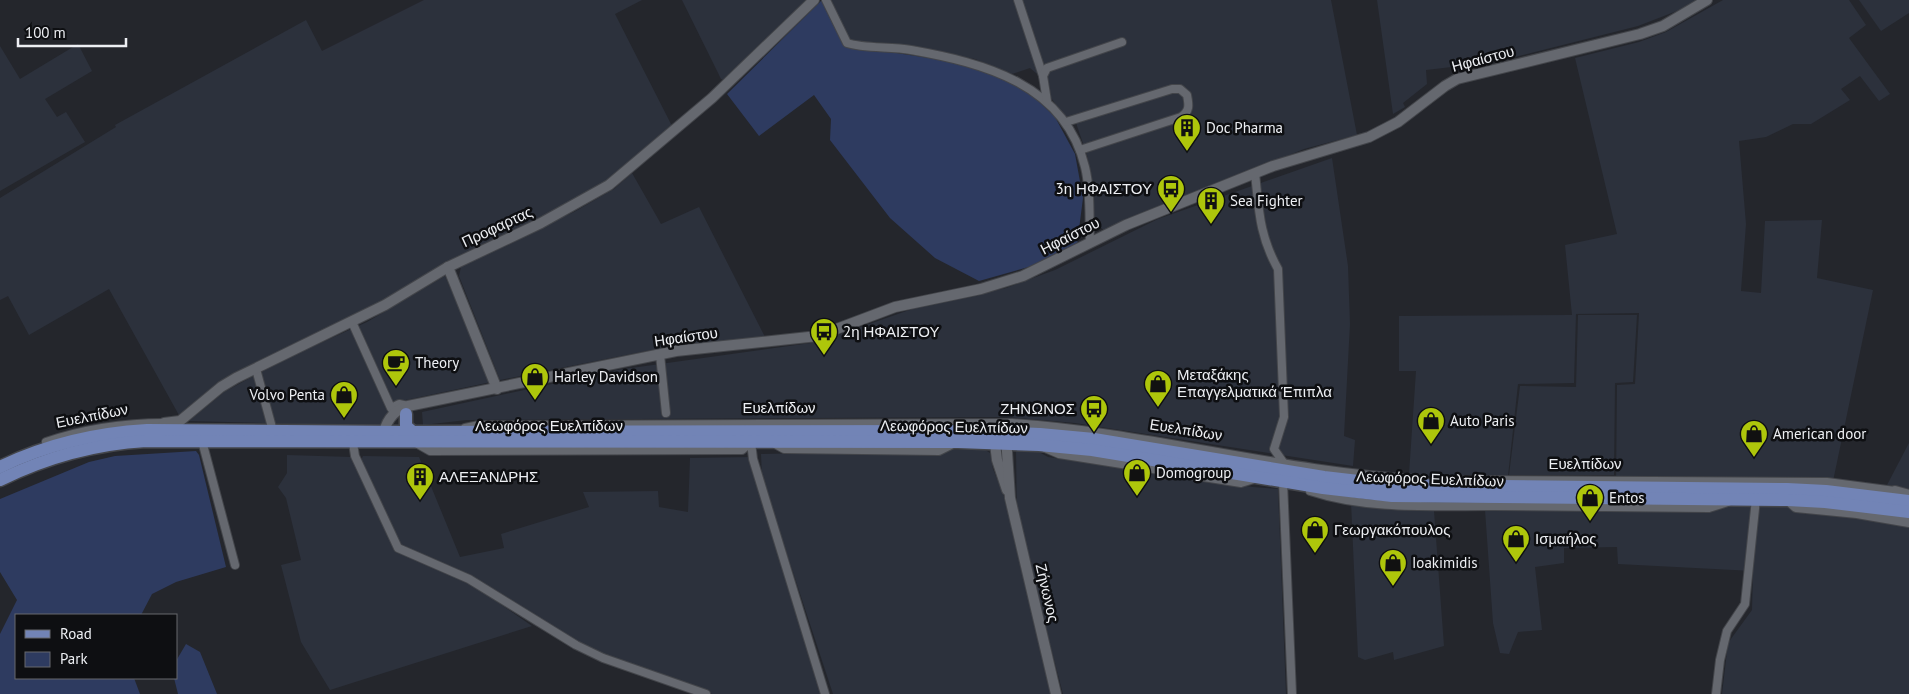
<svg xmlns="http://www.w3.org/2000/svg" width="1909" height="694" viewBox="0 0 1909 694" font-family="'PT Sans',sans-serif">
<rect width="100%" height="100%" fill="#24262c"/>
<g fill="#2c313c">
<polygon points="424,0 642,0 615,14 672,126 608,184 538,221 492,240 446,264 384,303 232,375 180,417 109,289 29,335 8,296 0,300 0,198 116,127 115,125 306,20 322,51"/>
<polygon points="682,0 807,0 726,81 721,79"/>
<polygon points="831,0 1331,0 1357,135 1304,149 1105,231 1094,222 1094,190 1087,155 1076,123 1067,119 1051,98 1049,84 1030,68 1012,74 975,59 888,43 853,42 847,40"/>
<polygon points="1377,0 1698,0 1682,9 1638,26 1495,62 1426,70 1427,84 1403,103 1405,107 1393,114"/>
<polygon points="1723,0 1849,0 1866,25 1849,38 1890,94 1879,101 1860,76 1841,89 1850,100 1811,124 1793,124 1766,137 1739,141 1746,224 1741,291 1761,293 1765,221 1822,220 1817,278 1873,290 1832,486 1616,484 1617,385 1635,384 1639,313 1576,314 1574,383 1518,384 1508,476 1435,477 1409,474 1416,371 1399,371 1399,316 1572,315 1565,245 1617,234 1575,58 1639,42 1666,32"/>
<polygon points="1859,0 1909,0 1909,13 1881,31"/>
<polygon points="78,44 92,71 45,99 57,117 66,112 85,142 0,191 0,46 20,79"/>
<polygon points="1332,158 1348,266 1350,324 1344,436 1355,440 1353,466 1075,423 1006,417 467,420 423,425 422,412 617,370 818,342 915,308 1006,288 1055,270 1158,219"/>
<polygon points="632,173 661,224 699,207 765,337 666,347 500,380 459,276 461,267 470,258 574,212 614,189"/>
<polygon points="445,276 491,382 406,400 391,409 379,426 189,421 224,392 285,359 367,322"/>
<polygon points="1578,315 1637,315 1633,382 1615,383 1614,475 1509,475 1520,386 1576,387"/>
<polygon points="1909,443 1909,489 1887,485"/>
<polygon points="984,449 990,453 993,469 1004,496 1051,694 833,694 762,478 761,454"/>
<polygon points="1016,451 1037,451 1048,457 1253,487 1278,489 1286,694 1063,694 1017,518"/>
<polygon points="287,455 352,457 392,541 473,585 532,626 330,690 301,642 281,565 301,560 286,498 278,487 287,473"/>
<polygon points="363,456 419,457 460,557 504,548 501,534 589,507 583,492 658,491 659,507 688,512 690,458 751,457 822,694 712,694 597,653 575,642 553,627 400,546 360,462"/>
<polygon points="1351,502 1389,508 1434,511 1444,646 1394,660 1393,652 1365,660 1358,657"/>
<polygon points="1784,505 1794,512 1860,516 1909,523 1909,694 1722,694 1728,643 1752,610 1753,571 1618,564 1617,547 1564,548 1564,563 1535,567 1542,630 1518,632 1509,654 1500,653 1493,623 1485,510"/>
</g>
<g fill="#2e3b60">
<polygon points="822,0 845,45 961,63 1007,81 1032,95 1055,117 1075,154 1083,198 1077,245 1032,266 979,281 935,258 890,218 830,140 831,119 814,95 759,136 727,94"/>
<polygon points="196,451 199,455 226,567 176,582 152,594 141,615 16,615 16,678 134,678 140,694 0,694 0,634 17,600 0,572 0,499 89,462 115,456"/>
<polygon points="186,644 200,652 217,694 178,694 174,678 176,678 176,661"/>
</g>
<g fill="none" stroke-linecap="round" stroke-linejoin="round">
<defs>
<g id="minor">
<path d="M826,0L847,43C865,49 891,46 911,50C984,63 1065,84 1085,167C1091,191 1089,218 1090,242"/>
<polyline points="1018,0 1043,76"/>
<polyline points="1047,101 1043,76 1047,68 1122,42"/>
<path d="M1066,122L1172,89H1180L1187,95C1189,105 1190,111 1181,117L1080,150"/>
<path d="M1255,173C1259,210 1259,235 1278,269L1284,417L1274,449L1283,462"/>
<polyline points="352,322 391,408 399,404 408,406"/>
<polyline points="660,355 666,413"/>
<polyline points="256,369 273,431"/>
<path d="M465,428L479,425L1012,423C1149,432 1284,472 1421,479"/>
<polyline points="202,441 235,565"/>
<path d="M46,442C84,429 123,423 164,423"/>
<polyline points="751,442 753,459 825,694"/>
<polyline points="353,443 355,456 398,548 469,579 576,645 603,658 706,694"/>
<polyline points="416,443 430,451 742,450 751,442"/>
<polyline points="775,444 784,449 939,451 955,443"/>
<polyline points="1045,448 1059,454 1241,483 1254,479"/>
<polyline points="1465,480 1827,482 1895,491 1894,497"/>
<polyline points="1287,483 1283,482 1292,694"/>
<path d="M1310,491C1367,510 1432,506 1492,506C1564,507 1636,508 1709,508L1728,502"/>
<polyline points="1716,694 1720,660 1727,631 1745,604 1756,499"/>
</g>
<g id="tertiary">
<polyline points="448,267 497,389"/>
<polyline points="162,429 164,423 180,421 221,387 236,378 385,305 448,267 541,223 609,185 712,98 814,0"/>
<polyline points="994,436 997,460 1007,490"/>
<polyline points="1006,436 1010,498 1056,694"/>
<path d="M384,439C383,424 393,410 408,406L676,351L818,336L895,307L981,289L1023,276L1126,225L1273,166L1369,137L1398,122L1445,86L1457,79L1640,34L1663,26L1707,0"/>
<polyline points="1895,491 1909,495"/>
<polyline points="1788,500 1796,507 1857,513 1909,522"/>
</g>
<g id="primary">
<polyline points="406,414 406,426 413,432"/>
<path d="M0,467C47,444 95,433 147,430L405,432L959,431L1040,434L1094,439L1324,477L1393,485L1787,489L1826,491L1909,501"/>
<path d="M0,480C47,457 94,444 146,441L958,442L1039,445L1092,450L1323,488L1392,496L1788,500L1825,502L1909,512"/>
</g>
</defs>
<use href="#minor" stroke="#43454a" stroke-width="10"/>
<use href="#tertiary" stroke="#43454a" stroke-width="12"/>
<use href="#primary" stroke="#43454a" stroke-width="15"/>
<use href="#minor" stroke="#65686f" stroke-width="8"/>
<use href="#tertiary" stroke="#65686f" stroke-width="10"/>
<use href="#primary" stroke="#7284b6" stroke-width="12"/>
</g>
<defs>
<symbol id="building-pin" viewBox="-11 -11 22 30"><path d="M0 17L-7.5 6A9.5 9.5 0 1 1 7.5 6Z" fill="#aec60b" stroke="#0e0f12"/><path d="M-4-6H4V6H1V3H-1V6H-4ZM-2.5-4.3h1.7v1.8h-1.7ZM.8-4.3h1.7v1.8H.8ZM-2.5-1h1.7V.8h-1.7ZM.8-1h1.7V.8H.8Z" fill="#111"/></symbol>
<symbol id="bus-pin" viewBox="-11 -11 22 30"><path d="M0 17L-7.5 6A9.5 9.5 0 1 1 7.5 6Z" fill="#aec60b" stroke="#0e0f12"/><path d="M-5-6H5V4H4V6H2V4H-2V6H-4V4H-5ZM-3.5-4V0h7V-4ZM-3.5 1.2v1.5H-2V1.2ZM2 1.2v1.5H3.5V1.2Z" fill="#111"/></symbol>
<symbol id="cafe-pin" viewBox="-11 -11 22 30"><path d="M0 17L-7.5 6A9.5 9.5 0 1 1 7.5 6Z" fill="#aec60b" stroke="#0e0f12"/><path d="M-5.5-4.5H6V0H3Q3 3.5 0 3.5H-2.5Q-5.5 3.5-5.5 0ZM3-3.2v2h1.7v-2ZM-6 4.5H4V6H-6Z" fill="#111"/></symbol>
<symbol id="shop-pin" viewBox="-11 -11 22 30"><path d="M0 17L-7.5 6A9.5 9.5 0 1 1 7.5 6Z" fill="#aec60b" stroke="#0e0f12"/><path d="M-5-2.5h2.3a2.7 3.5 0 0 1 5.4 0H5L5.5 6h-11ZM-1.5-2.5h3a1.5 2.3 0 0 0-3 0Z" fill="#111"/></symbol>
</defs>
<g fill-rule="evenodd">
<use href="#building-pin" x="1171" y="112" width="32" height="43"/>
<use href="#bus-pin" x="1155" y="173" width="32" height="43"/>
<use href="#building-pin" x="1195" y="185" width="32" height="43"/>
<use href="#bus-pin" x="808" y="316" width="32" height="43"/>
<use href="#cafe-pin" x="380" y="347" width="32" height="43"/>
<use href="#shop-pin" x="519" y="361" width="32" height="43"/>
<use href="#shop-pin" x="1142" y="368" width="32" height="43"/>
<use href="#shop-pin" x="328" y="379" width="32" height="43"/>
<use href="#bus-pin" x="1078" y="393" width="32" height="43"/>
<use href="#shop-pin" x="1415" y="405" width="32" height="43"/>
<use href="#shop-pin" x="1738" y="418" width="32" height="43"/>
<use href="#shop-pin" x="1121" y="457" width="32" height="43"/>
<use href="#building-pin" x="404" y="461" width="32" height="43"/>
<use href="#shop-pin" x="1574" y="482" width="32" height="43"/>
<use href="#shop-pin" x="1299" y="514" width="32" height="43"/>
<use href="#shop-pin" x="1500" y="523" width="32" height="43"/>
<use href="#shop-pin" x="1377" y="547" width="32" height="43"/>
</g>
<g text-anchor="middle" stroke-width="5" stroke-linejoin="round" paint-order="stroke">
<g font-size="15" fill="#edeff3" stroke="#0e0f12">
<text transform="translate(1483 59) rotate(-15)" y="5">Ηφαίστου</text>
<text transform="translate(497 227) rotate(-25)" y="5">Προφαρτας</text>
<text transform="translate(1070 236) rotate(-27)" y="5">Ηφαίστου</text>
<text transform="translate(686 337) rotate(-8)" y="5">Ηφαίστου</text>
<text x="779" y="413">Ευελπίδων</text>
<text transform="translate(92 416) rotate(-11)" y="5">Ευελπίδων</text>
<text x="549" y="431">Λεωφόρος Ευελπίδων</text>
<text transform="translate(954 427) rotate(1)" y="5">Λεωφόρος Ευελπίδων</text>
<text transform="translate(1186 430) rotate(9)" y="5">Ευελπίδων</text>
<text x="1585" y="469">Ευελπίδων</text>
<text transform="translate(1430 479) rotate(2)" y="5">Λεωφόρος Ευελπίδων</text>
<text transform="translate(1047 593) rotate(77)" y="5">Ζήνωνος</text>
</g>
<g font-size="15" fill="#edeff3" stroke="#0e0f12" text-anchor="start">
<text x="1206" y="133">Doc Pharma</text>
<text x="1152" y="194" text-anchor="end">3η ΗΦΑΙΣΤΟΥ</text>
<text x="1230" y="206">Sea Fighter</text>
<text x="843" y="337">2η ΗΦΑΙΣΤΟΥ</text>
<text x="415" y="368">Theory</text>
<text x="1177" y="380">Μεταξάκης<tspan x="1177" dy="17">Επαγγελματικά Έπιπλα</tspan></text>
<text x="554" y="382">Harley Davidson</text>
<text x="325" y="400" text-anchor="end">Volvo Penta</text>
<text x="1075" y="414" text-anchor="end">ΖΗΝΩΝΟΣ</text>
<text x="1450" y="426">Auto Paris</text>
<text x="1773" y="439">American door</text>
<text x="1156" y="478">Domogroup</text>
<text x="439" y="482">ΑΛΕΞΑΝΔΡΗΣ</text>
<text x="1609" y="503">Entos</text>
<text x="1334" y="535">Γεωργακόπουλος</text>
<text x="1535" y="544">Ισμαήλος</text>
<text x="1412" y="568">Ioakimidis</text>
</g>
</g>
<rect x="15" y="614" width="162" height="65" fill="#0e0f12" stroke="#67696c"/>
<rect x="25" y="630" width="25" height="8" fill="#7284b6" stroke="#67696c"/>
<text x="60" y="639" font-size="15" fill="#edeff3">Road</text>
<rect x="25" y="652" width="25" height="15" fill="#2e3b60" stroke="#67696c"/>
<text x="60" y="664" font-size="15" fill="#edeff3">Park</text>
<path d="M18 38v8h108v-8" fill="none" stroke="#edeff3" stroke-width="2.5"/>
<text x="25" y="38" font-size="15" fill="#edeff3" stroke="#0e0f12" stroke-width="4" paint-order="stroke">100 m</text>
</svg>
